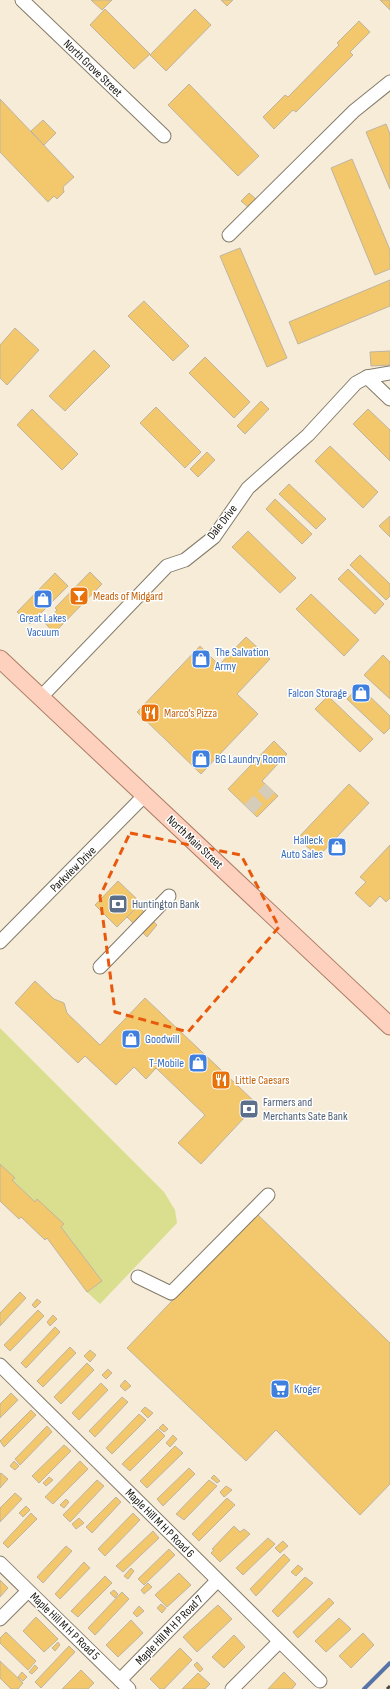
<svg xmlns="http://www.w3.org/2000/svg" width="390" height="1689" viewBox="0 0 390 1689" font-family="'Sofia Sans Condensed',sans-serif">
<rect width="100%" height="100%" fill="#f6ecd8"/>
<polygon fill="#dadf90" points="0,1028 164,1192 175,1210 177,1223 100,1304 87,1292 102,1281 61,1227 63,1224 37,1199 35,1202 12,1180 14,1178 0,1164"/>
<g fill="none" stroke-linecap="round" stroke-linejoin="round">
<polyline stroke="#5873a7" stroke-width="4" points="364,1689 390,1663"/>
</g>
<g fill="#f3c86c" stroke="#beb4a1">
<polygon points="91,0 112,0 102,10"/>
<polygon points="221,0 233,0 227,6"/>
<polygon points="380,0 390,0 390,10"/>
<polygon points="105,9 150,54 134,69 90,25"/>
<polygon points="195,9 211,25 166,71 150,55"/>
<polygon points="359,21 370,32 350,52 353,55 296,112 293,110 274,129 263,117 285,95 288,97 339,45 337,43"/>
<polygon points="189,84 259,156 238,176 168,105"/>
<polygon points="0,99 74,177 63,187 64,192 57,199 54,196 48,202 0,152"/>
<polygon points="43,120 56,133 44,145 31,131"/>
<polygon points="386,124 390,134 390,189 366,132"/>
<polygon points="352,159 390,250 390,269 375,275 331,168"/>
<polygon points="249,193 256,199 248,207 241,201"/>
<polygon points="240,248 287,358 267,367 220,256"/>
<polygon points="390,280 390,306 298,344 289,322"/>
<polygon points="144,301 189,346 173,361 128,316"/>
<polygon points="15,328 39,350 7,385 0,378 0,345"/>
<polygon points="94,350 110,366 65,411 49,396"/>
<polygon points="390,351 390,365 371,366 370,352"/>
<polygon points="205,357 250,402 234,418 189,373"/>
<polygon points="261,401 269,409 245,434 237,426"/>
<polygon points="156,407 201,452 185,468 140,423"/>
<polygon points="32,409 78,454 62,470 17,425"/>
<polygon points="368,409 390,430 390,461 353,424"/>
<polygon points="330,446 378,492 363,508 315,461"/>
<polygon points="207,452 215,460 198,477 190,469"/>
<polygon points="289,484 326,519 316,529 279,494"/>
<polygon points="275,499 312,534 302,544 266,509"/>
<polygon points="390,516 390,537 379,526"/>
<polygon points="248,531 296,578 280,593 232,547"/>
<polygon points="360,555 390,584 390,596 386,600 350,565"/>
<polygon points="348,569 384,604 375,614 338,579"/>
<polygon points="90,572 102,584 54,633 45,623 57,610 55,608"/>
<polygon points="55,573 68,586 30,624 17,612"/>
<polygon points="311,594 359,640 344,656 296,609"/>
<polygon points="246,637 270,659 237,694 258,714 201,774 137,712 200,646 219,665"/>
<polygon points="383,655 390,662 390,699 364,675"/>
<polygon points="359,686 390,716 390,728 384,734 347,699"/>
<polygon points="328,696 373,739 360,752 315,709"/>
<polygon points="274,741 287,754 262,781 278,796 257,817 228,789"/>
<polygon points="349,784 369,803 318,857 298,838"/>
<polygon points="390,845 390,898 386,902 380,896 370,907 355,893 366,882 360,877"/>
<polygon points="118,881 141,903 117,927 95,905"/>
<polygon points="138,906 157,925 147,937 127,917"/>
<polygon points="35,981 54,999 64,1003 67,1013 100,1045 145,998 257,1104 201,1164 178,1143 205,1115 156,1068 146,1079 134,1067 116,1085 85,1056 78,1063 15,1003"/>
<polygon points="0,1164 15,1178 12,1180 35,1202 37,1199 64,1224 61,1227 102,1281 87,1292 47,1238 45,1240 21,1217 19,1219 0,1201"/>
<polygon points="256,1213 390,1343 390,1484 360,1515 276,1430 246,1461 127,1348"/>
<polygon points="20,1292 26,1298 0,1326 0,1313"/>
<polygon points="37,1299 41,1302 35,1308 32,1305"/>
<polygon points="38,1310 44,1316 10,1351 4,1345"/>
<polygon points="53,1315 57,1319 50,1326 47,1322"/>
<polygon points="55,1327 60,1332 26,1368 21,1363"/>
<polygon points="70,1347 76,1353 43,1387 37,1381"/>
<polygon points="90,1350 96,1355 90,1362 84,1356"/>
<polygon points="87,1363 94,1370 61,1404 54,1397"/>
<polygon points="108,1369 112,1373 106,1379 102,1375"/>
<polygon points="125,1380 131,1386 125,1391 120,1386"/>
<polygon points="101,1383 108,1390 79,1420 72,1413"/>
<polygon points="11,1393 18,1400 0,1418 0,1404"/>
<polygon points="122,1397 128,1402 95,1437 89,1431"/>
<polygon points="145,1407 153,1413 148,1418 141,1411"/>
<polygon points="31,1410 36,1415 4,1447 0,1441"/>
<polygon points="139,1414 146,1420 112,1454 106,1448"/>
<polygon points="163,1424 168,1429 164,1432 159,1428"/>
<polygon points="47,1426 52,1432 20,1465 15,1459"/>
<polygon points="158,1429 165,1436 130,1471 122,1464"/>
<polygon points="173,1435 177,1439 170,1447 166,1443"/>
<polygon points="64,1445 71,1451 39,1483 32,1476"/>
<polygon points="175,1446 183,1453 147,1488 140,1481"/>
<polygon points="14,1461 19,1466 15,1470 10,1466"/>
<polygon points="80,1461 88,1469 53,1504 45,1497"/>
<polygon points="189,1468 195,1474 163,1506 157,1499"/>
<polygon points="1,1473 8,1479 0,1488 0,1474"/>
<polygon points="214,1475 220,1481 217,1483 211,1478"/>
<polygon points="49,1477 53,1480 46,1486 43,1483"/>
<polygon points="97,1480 104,1486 70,1522 63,1515"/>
<polygon points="209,1480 217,1486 184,1520 176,1514"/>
<polygon points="226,1486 232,1490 224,1497 220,1492"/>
<polygon points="15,1493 22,1499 0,1522 0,1508"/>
<polygon points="116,1497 121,1502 92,1533 86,1527"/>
<polygon points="227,1498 235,1505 199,1541 192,1534"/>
<polygon points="66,1499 69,1502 64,1508 60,1505"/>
<polygon points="26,1506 30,1510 23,1517 19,1513"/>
<polygon points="31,1513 37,1519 8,1548 3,1543"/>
<polygon points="133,1513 140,1520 105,1556 98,1549"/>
<polygon points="79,1518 84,1523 76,1529 72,1524"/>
<polygon points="234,1526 240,1532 244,1529 250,1534 220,1562 211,1553 214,1550 212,1549"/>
<polygon points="153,1531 159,1538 123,1572 116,1566"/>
<polygon points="268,1538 275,1544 243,1575 236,1568"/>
<polygon points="283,1541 288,1546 280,1553 275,1548"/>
<polygon points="66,1546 72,1551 43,1583 37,1577"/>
<polygon points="169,1549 175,1555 144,1585 138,1579"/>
<polygon points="284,1554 290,1560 256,1596 250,1589"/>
<polygon points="84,1562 90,1568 60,1599 55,1594"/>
<polygon points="298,1565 303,1569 296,1576 291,1572"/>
<polygon points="131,1568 134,1571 128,1579 124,1576"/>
<polygon points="179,1573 191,1585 167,1607 155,1595"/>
<polygon points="105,1576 112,1583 78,1617 71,1611"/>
<polygon points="305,1577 313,1583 278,1617 272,1611"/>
<polygon points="0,1580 8,1588 0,1597"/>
<polygon points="148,1583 152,1587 144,1594 141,1590"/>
<polygon points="114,1590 118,1594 115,1598 110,1593"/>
<polygon points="122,1592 129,1599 95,1635 88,1628"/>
<polygon points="329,1598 334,1603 298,1638 293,1632"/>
<polygon points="161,1604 166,1608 162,1613 157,1608"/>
<polygon points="218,1605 232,1619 197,1652 183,1637"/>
<polygon points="139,1606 144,1611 137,1617 133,1613"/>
<polygon points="36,1617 58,1639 44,1652 23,1631"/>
<polygon points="339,1618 351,1629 326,1652 315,1641"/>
<polygon points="131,1620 143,1633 118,1657 106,1645"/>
<polygon points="6,1632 36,1661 28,1670 0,1643 0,1638"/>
<polygon points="363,1633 374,1645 351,1668 339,1656"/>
<polygon points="234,1635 245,1647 224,1668 212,1657"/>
<polygon points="58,1642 60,1645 55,1651 52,1648"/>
<polygon points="69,1646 75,1652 41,1688 35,1682"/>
<polygon points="180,1648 192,1660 164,1689 160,1689 150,1679"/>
<polygon points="0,1661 23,1683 18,1689 11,1689 0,1678"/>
<polygon points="197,1662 203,1669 200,1672 194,1665"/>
<polygon points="35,1665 38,1668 32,1674 29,1672"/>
<polygon points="81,1670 94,1683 88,1689 62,1689"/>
<polygon points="22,1672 27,1677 23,1681 18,1677"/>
<polygon points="284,1672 296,1684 292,1689 268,1689"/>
<polygon points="198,1673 210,1684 205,1689 182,1689"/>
</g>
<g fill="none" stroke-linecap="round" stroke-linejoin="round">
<polyline stroke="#d5ccba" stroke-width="13" stroke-dasharray="13 6" stroke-linecap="butt" points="249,809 270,788"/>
<defs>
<g id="minor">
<polyline points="22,0 164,136"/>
<polyline points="229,235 354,111 390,82"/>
<polyline points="367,377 390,373"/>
<polyline points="41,697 167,566 185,560 214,537 248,488 308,435 356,383 367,377 390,399"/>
<polyline points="0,942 145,795"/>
<polyline points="100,967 169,896"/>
<polyline points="138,1277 171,1293 268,1195"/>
<polyline points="0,1365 320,1681"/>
<polyline points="0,1563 129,1689"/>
<polyline points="0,1619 28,1591"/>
<polyline points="120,1680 217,1581"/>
<polyline points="232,1689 279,1642"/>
</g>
<polyline id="major" points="0,659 390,1026"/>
</defs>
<use href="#minor" stroke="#847b69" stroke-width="15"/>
<use href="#major" stroke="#ac7b64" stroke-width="19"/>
<use href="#minor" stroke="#fff" stroke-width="13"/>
<use href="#major" stroke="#fdd1be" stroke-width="17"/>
<polyline stroke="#4e493f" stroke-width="3" stroke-dasharray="7 7" stroke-linecap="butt" points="387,1689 390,1686"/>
</g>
<path fill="none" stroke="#e8590c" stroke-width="3" stroke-dasharray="8 5" stroke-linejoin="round" d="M130,833L241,855L279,927L188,1032L115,1012L100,896Z"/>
<defs>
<symbol id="bar-square" viewBox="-11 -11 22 22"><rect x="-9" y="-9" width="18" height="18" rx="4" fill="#e8710a" stroke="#fff"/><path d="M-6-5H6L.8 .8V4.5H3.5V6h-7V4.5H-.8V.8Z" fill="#fff"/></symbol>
<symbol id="shop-square" viewBox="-11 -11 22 22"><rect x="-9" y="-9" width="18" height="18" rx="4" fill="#3f7fe0" stroke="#fff"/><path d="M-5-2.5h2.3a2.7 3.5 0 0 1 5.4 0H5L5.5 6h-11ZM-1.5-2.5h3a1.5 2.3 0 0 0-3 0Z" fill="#fff"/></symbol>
<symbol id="restaurant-square" viewBox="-11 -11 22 22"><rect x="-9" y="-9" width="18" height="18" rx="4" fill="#e8710a" stroke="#fff"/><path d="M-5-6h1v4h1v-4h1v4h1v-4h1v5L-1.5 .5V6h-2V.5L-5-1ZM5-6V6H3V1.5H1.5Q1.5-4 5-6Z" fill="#fff"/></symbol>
<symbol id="bank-square" viewBox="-11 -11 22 22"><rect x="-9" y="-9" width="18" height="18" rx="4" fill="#5c6f8a" stroke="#fff"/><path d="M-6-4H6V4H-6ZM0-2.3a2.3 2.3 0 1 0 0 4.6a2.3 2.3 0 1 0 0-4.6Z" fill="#fff"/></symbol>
<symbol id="supermarket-square" viewBox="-11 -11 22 22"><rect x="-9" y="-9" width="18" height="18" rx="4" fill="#3f7fe0" stroke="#fff"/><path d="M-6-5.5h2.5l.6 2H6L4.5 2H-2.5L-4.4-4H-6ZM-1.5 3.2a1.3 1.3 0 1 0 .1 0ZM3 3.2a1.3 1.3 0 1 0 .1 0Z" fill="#fff"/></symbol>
</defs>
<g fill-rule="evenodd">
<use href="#bar-square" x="68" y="585" width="22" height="22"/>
<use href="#shop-square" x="32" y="588" width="22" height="22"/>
<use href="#shop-square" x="190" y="648" width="22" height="22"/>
<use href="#shop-square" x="350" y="682" width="22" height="22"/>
<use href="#restaurant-square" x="139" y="702" width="22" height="22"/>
<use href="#shop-square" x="190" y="748" width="22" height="22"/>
<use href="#shop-square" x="326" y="836" width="22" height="22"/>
<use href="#bank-square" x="107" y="893" width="22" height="22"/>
<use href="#shop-square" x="120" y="1028" width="22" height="22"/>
<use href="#shop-square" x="187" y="1052" width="22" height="22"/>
<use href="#restaurant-square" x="210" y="1069" width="22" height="22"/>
<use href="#bank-square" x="238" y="1098" width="22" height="22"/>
<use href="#supermarket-square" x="269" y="1378" width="22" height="22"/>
</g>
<g text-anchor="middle" stroke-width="3" stroke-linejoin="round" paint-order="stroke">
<g font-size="12" fill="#18150e" stroke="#fff">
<text transform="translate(93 68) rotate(44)" y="4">North Grove Street</text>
<text transform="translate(222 522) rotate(-52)" y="4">Dale Drive</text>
<text transform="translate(195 842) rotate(43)" y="4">North Main Street</text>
<text transform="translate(73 869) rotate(-45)" y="4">Parkview Drive</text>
<text transform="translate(160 1523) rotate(45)" y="4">Maple Hill M H P Road 6</text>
<text transform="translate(65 1626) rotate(44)" y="4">Maple Hill M H P Road 5</text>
<text transform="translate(169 1630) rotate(-46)" y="4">Maple Hill M H P Road 7</text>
</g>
<g font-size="12" fill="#c56008" stroke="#fff" text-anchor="start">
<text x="93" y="600">Meads of Midgard</text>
<text x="164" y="717">Marco’s Pizza</text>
<text x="235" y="1084">Little Caesars</text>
</g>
<g font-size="12" fill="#366cbe" stroke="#fff" text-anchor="start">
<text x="43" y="622" text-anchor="middle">Great Lakes<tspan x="43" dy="14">Vacuum</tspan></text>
<text x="215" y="656">The Salvation<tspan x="215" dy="14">Army</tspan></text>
<text x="347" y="697" text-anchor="end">Falcon Storage</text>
<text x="215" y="763">BG Laundry Room</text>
<text x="323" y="844" text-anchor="end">Halleck<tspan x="323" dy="14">Auto Sales</tspan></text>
<text x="145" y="1043">Goodwill</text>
<text x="184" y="1067" text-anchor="end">T-Mobile</text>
<text x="294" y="1393">Kroger</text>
</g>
<g font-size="12" fill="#4e5e75" stroke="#fff" text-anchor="start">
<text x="132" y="908">Huntington Bank</text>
<text x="263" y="1106">Farmers and<tspan x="263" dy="14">Merchants Sate Bank</tspan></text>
</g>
</g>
</svg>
